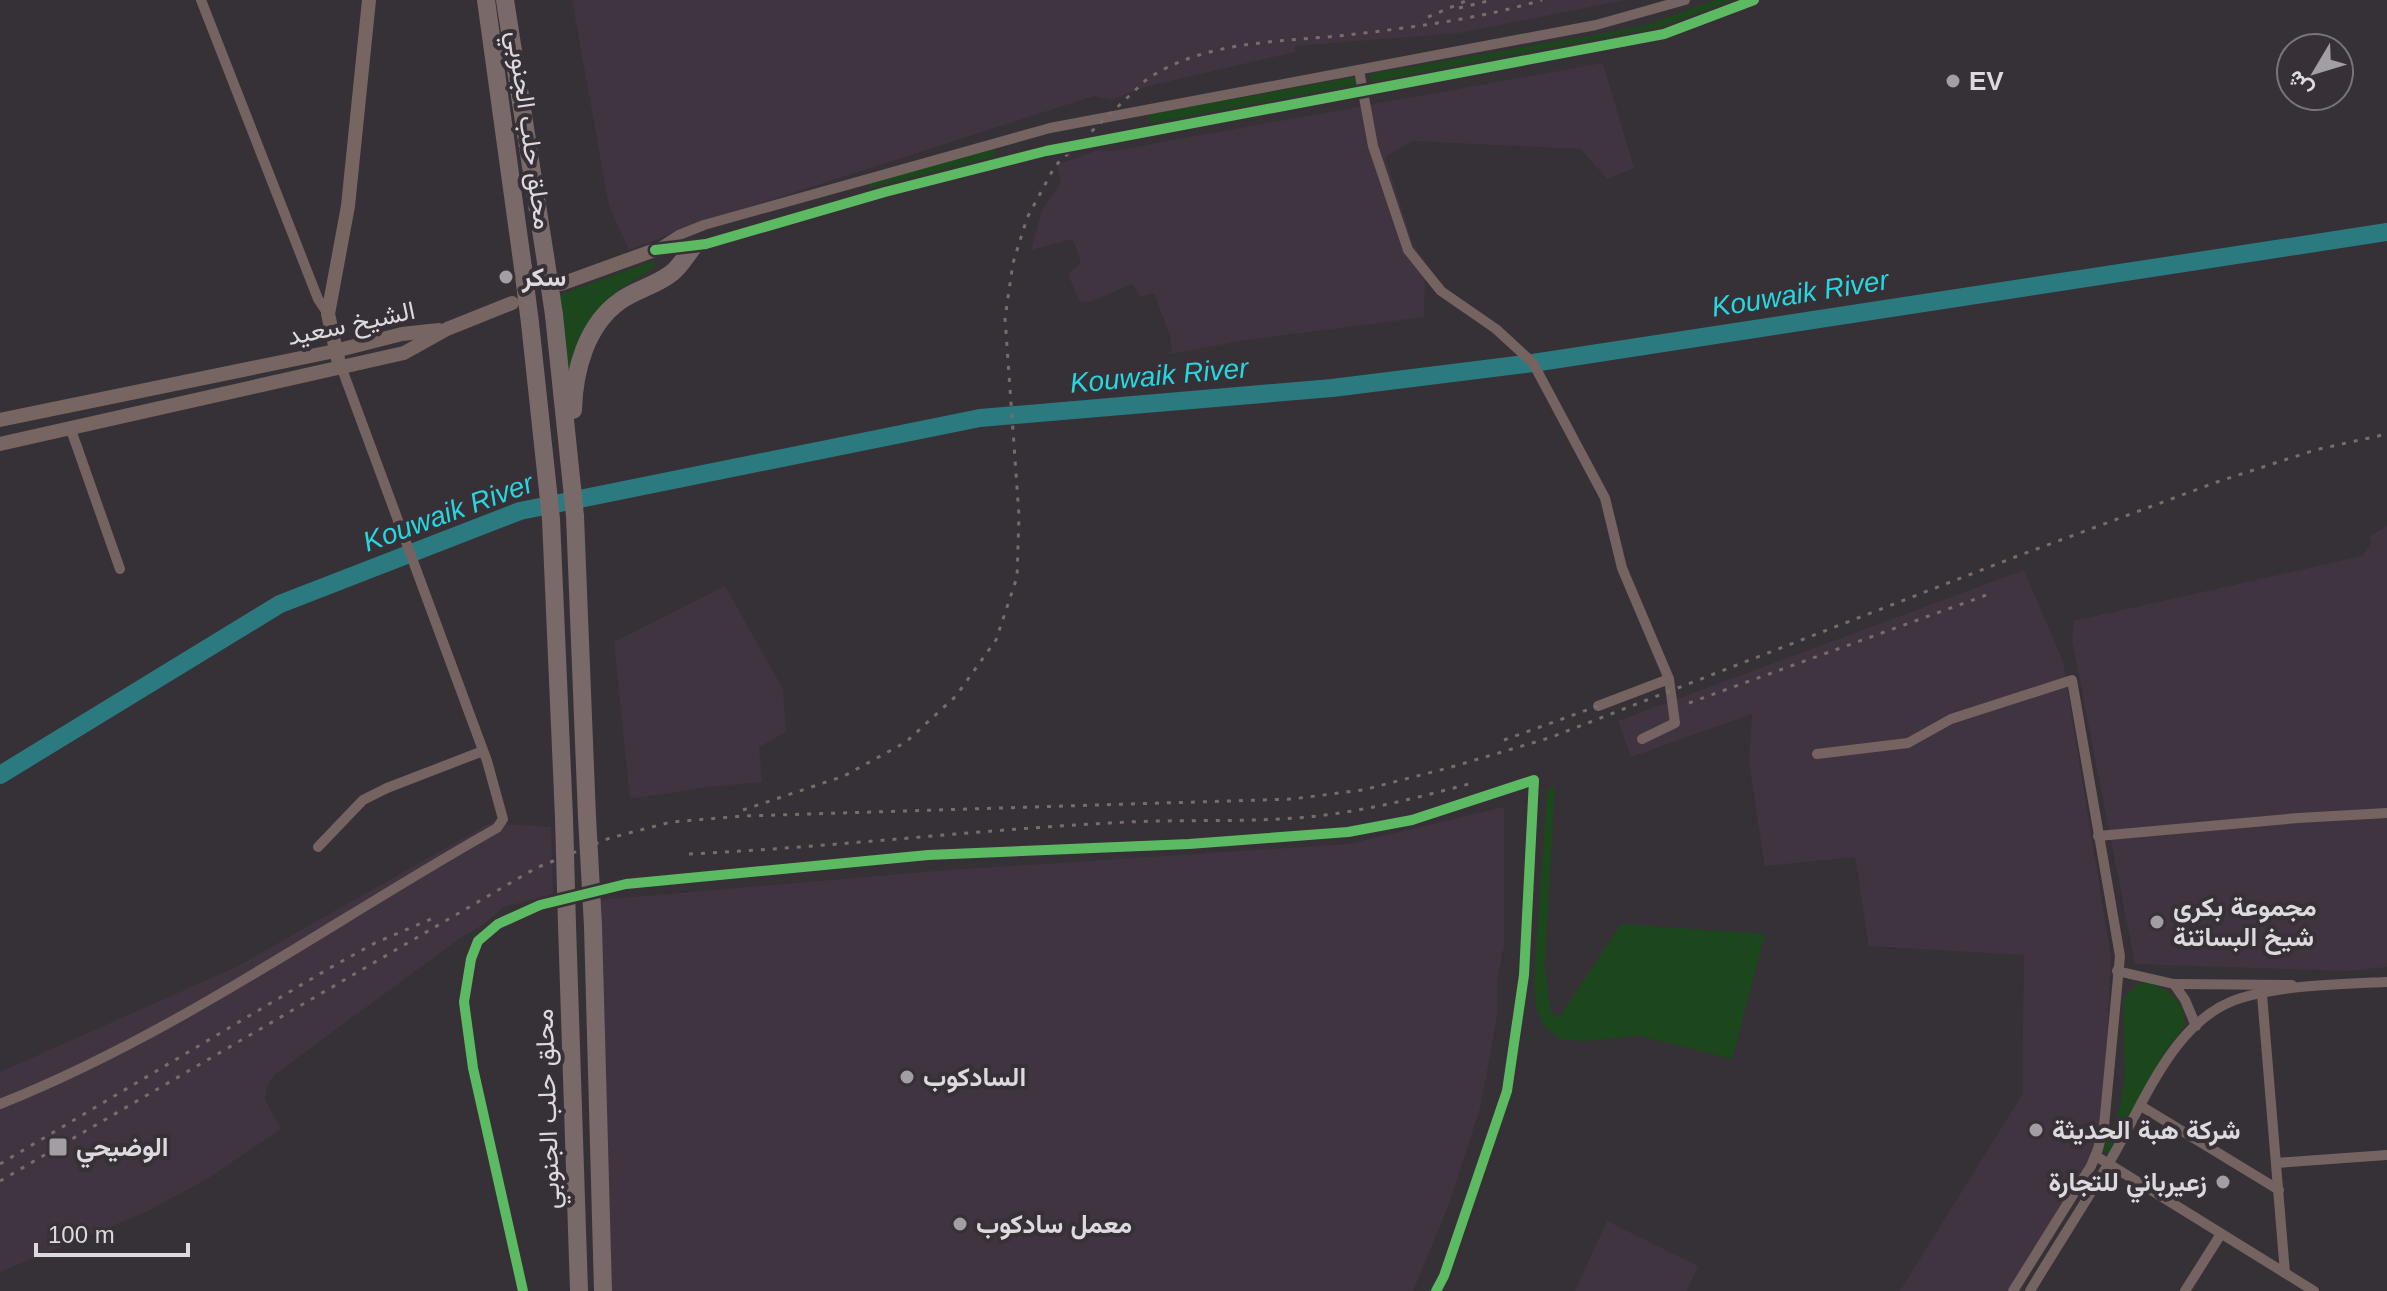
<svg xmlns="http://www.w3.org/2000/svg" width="2387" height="1291" viewBox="0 0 2387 1291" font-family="Helvetica,Vazirmatn,sans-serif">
<rect width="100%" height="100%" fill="#363136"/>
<g fill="#403440">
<polygon points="572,0 1626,0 1459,33 1295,46 1295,52 1145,87 1111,100 1094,96 699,223 629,250 609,206"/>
<polygon points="1603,63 1634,168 1607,179 1581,149 1413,141 1385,157 1413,244 1425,262 1424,317 1247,340 1151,357 1172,352 1169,333 1154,293 1140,297 1133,284 1089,302 1079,301 1069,277 1071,271 1081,263 1073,239 1031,250 1042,210 1061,182 1057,165 1098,150 1112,151"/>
<polygon points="2387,526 2387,967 2349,971 2135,964 2072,640 2074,621 2362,556 2371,544 2369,537"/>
<polygon points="2024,570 2063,662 2111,957 2102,1136 2010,1291 1900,1291 2022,1095 2024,955 1869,946 1855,857 1765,866 1749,763 1752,714 1631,757 1618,721"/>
<polygon points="725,586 783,689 786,732 759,747 762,782 708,787 630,799 614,642"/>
<polygon points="1504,807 1504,946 1497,981 1498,1009 1481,1105 1449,1204 1413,1291 612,1291 599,900 935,871 1349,844"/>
<polygon points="490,823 551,827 553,894 504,907 484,924 459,939 274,1075 267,1087 265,1099 281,1129 207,1179 146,1212 0,1272 0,1072 236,967"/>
<polygon points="1607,1221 1698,1266 1687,1291 1575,1291"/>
</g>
<g fill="#1c471d">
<polygon points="1715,0 1740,0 1646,34 1372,83 1370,74 1644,26"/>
<polygon points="1356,77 1358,87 1150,123 1148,114"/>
<polygon points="994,147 996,156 871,191 868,182"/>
<polygon points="653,261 656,266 618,290 604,304 567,381 559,295"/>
<polygon points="1555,784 1545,964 1550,1010 1559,1018 1621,924 1765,934 1732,1059 1640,1036 1582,1041 1560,1039 1546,1028 1536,1009 1534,976 1547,792"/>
<path d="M2148,982C2171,991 2183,999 2185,1025L2162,1056L2109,1154L2103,1151L2120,1107L2125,1075L2123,999L2137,985Z"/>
</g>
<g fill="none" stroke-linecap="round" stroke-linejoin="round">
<polyline stroke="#2b7a7f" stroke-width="18" points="0,775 280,604 520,511 980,418 1332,388 1533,363 2387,232"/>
<g stroke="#746360" stroke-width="10">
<polyline points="201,0 318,299 328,314"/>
<polyline points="1359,70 1373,146 1408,250 1441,291 1496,329 1533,363 1605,498 1622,568 1669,679 1675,723 1642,739"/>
<polyline points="657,249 679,235 704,225 1050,128 1596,25 1685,0"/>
<polyline points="655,250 706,244 885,192 1046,151 1664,34 1754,0"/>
<polyline points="70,427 120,569"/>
<polyline points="1598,706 1669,679"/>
<polyline points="1817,754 1908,743 1951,719 2072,680 2120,956 2104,1126 2098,1149 2091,1166 2013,1291"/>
<polyline points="2098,836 2298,818 2387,813"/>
<polyline points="318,847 363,800 387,788 483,751"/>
<polyline points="2117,971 2174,984 2292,985"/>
<polyline points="2174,984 2185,1000 2196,1026"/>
<polyline points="2262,995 2285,1273"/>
<path d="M0,1104C176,1034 332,921 497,828L503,819L487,761L342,369"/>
<polyline points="2141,1106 2279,1190"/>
<polyline points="2096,1156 2314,1291"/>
<polyline points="2276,1163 2387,1155"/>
<polyline points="523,1291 473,1068 464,1002 471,959 478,941 498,924 540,905 626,884 928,855 1189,844 1348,832 1412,820 1534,780 1524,975 1507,1091 1444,1276 1436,1291"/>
<path d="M2030,1291C2055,1249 2082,1208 2107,1166C2142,1110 2171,1019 2241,998C2285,985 2341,984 2387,982"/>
<polyline points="2185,1291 2221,1234"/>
</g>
<g stroke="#776562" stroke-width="14">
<polyline points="561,284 655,250"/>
<polyline points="338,359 328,314 348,206 369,0"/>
<polyline points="0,420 335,351 402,334 439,330"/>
<polyline points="0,444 404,353 447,329 512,303"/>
</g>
<g stroke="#796968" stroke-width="18">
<polyline points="486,0 523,268"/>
<polyline points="505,0 546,262"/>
<polyline points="554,315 575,516 587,817"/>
<polyline points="530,323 551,519 564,818"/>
<path d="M573,410C574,371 586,325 620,301C635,290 654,286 669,275C679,269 686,256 693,247"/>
<polyline points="567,925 579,1291"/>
<polyline points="593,926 603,1291"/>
</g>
<g stroke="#776d6d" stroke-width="3" stroke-dasharray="4 8" stroke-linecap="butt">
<polyline points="1459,8 1492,0"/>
<polyline points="1428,17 1468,0"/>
<polyline points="1689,703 1992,593"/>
<polyline points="1504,740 1598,706"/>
<path d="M743,810L844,776L906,742L956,696L996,640L1017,577L1019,516L1005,318L1013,263L1027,218L1055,166L1146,80C1203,40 1282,42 1348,35C1414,27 1479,19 1542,0"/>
<path d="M689,854C836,847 982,829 1129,822C1192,819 1255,823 1317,816C1371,810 1424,796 1476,782"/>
<polyline points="0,1164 328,969 375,943 438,916"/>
<polyline points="0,1181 536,868 610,838 671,822 743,816 1292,799 1363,790 1448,768 1549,738 2015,557 2217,482 2315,450 2387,434"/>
</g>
<g stroke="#796968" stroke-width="18">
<polyline points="546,262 554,315"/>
<polyline points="523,268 530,323"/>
<polyline points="587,817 593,926"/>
<polyline points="564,818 567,925"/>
</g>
<defs>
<g id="cycleway">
<polyline points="655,250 706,244 885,192 1046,151 1664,34 1754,0"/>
<polyline points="523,1291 473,1068 464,1002 471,959 478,941 498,924 540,905 626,884 928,855 1189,844 1348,832 1412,820 1534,780 1524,975 1507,1091 1444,1276 1436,1291"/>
</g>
</defs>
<use href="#cycleway" stroke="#373037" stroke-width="15"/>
<use href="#cycleway" stroke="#5cba63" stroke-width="10"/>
</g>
<g fill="#a39ea3" stroke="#373037" stroke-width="3">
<circle cx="1953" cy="81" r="8"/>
<circle cx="506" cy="277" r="8"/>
<circle cx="2157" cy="922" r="8"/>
<circle cx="907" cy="1077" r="8"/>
<circle cx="2036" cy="1130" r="8"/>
<rect x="48" y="1137" width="20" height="20" rx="4"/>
<circle cx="2223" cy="1182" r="8"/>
<circle cx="960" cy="1224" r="8"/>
</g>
<g text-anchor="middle" stroke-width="8" stroke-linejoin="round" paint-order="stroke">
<g font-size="26" font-weight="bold" fill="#ded9de" stroke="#373037" text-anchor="start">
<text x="1969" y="90">EV</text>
<text x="522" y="286">سكر</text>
<text x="2173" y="916">مجموعة بكري<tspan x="2173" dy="30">شيخ البساتنة</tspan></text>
<text x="923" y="1086">السادكوب</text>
<text x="2052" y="1139">شركة هبة الحديثة</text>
<text x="76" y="1156">الوضيحي</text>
<text x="2207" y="1191" text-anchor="end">زعيرباني للتجارة</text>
<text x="976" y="1233">معمل سادكوب</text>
</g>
<g font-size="26" fill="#ded9de" stroke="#373037">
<text transform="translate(530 130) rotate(82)" y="9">محلق حلب الجنوبي</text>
<text transform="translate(351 323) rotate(-12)" y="9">الشيخ سعيد</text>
<text transform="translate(547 1109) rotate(-92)" y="9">محلق حلب الجنوبي</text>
</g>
<g font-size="28" font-style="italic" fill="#25d7df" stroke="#373037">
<text transform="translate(1800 293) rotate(-9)" y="10">Kouwaik River</text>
<text transform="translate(1159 375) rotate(-5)" y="10">Kouwaik River</text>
<text transform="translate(448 512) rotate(-20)" y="10">Kouwaik River</text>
</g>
</g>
<g transform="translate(2315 72) rotate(232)"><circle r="38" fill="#373037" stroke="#7a747a" stroke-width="2"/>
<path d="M0-6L14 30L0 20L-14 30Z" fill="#a39ea3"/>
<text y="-12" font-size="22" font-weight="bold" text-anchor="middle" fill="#ded9de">ش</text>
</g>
<path d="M36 1243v12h152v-12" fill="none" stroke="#ded9de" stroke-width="4"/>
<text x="48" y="1243" font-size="24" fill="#ded9de" stroke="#373037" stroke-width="6" paint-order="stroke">100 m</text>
</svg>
